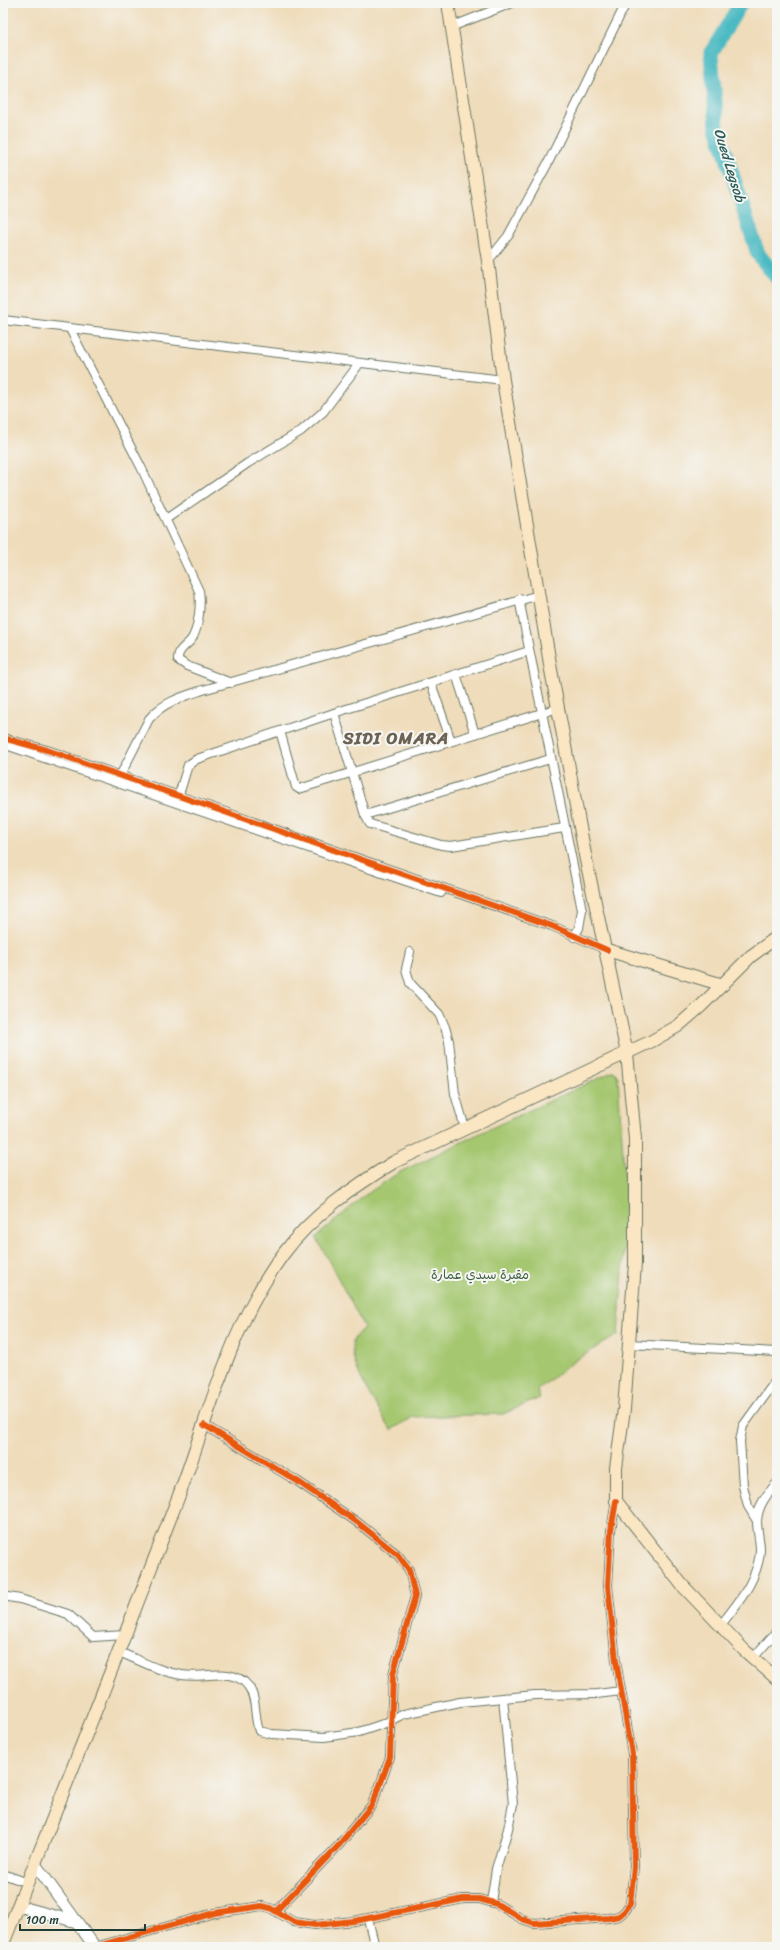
<svg xmlns="http://www.w3.org/2000/svg" width="780" height="1950" viewBox="0 0 780 1950" font-family="Sriracha,'Playpen Sans Arabic',sans-serif">
<rect width="100%" height="100%" fill="#f6f6f2"/>
<filter id="ink" filterUnits="userSpaceOnUse"><feTurbulence type="fractalNoise" baseFrequency=".025" numOctaves="2"/><feDisplacementMap in="SourceGraphic" scale="8" xChannelSelector="R" yChannelSelector="G"/><feConvolveMatrix kernelMatrix="1 2 1 2 8 2 1 2 1" color-interpolation-filters="sRGB"/></filter>
<filter id="wash" filterUnits="userSpaceOnUse"><feTurbulence type="fractalNoise" baseFrequency=".012" numOctaves="4" result="noise"/><feDisplacementMap in="SourceGraphic" scale="16" xChannelSelector="R" yChannelSelector="G"/><feGaussianBlur stdDeviation="0.9" result="paint"/><feColorMatrix in="noise" values="0 0 0 0 0 0 0 0 0 0 0 0 0 0 0 0 0 1.4 0 .05"/><feComposite in="paint" operator="in"/></filter>
<g filter="url(#wash)">
<rect width="100%" height="100%" fill="#efdcba"/>
<path fill="#a5c770" stroke="#628252" d="M614,1071L618,1077L627,1219L618,1335L577,1359L537,1390L540,1398L503,1414L413,1417L391,1430C381,1413 343,1358 354,1339C356,1335 361,1331 364,1327L316,1237L364,1196L398,1173L474,1136Z"/>
<g fill="none" stroke-linecap="round" stroke-linejoin="round">
<polyline stroke="#4bbac2" stroke-width="15" points="741,3 711,53 717,127 758,254 777,278"/>
</g>
</g>
<g filter="url(#ink)">
<g fill="none" stroke-linecap="round" stroke-linejoin="round">
<defs>
<g id="minor">
<polyline points="451,27 512,3"/>
<polyline points="488,261 508,236 548,163 626,3"/>
<polyline points="3,320 503,380"/>
<path d="M70,329L141,467L199,591C201,603 199,629 191,640C186,646 177,650 178,660L187,666L231,683"/>
<polyline points="166,519 248,463 301,431 323,412 359,364"/>
<polyline points="519,599 582,910 579,928 574,937"/>
<polyline points="456,674 475,734"/>
<polyline points="431,683 451,741"/>
<polyline points="334,713 365,815 370,824 441,845 451,846 564,828"/>
<polyline points="280,731 296,787 299,789 558,708"/>
<polyline points="3,738 47,750 552,926 607,950"/>
<polyline points="3,744 441,893"/>
<path d="M120,776L149,719C163,702 182,697 203,690L539,595"/>
<polyline points="177,801 188,765 197,759 334,713 529,651"/>
<polyline points="365,815 550,759"/>
<polyline points="410,952 406,969 410,983 439,1014 445,1027 449,1041 455,1094 465,1128"/>
<polyline points="629,1344 777,1352"/>
<polyline points="204,1425 297,1481 357,1522 398,1555 409,1570 415,1596 393,1674 390,1757 379,1788 371,1806 339,1845 276,1911"/>
<polyline points="757,1521 748,1506 743,1486 740,1441 743,1426 777,1379"/>
<polyline points="3,1596 20,1599 68,1614 93,1637 125,1635"/>
<path d="M720,1626C735,1607 752,1587 758,1563C763,1546 757,1536 757,1521C758,1505 767,1494 777,1483"/>
<path d="M119,1652C139,1660 160,1672 182,1675C203,1679 233,1666 248,1686C257,1697 254,1717 259,1731L272,1734L324,1737L359,1732L383,1724L404,1714L460,1702L535,1695L597,1694L621,1691"/>
<polyline points="753,1658 777,1631"/>
<polyline points="3,1874 28,1883"/>
<polyline points="491,1902 496,1869 508,1829 513,1804 503,1698"/>
<polyline points="368,1919 375,1947"/>
<polyline points="95,1947 214,1913 262,1906 270,1908 294,1922 315,1925 354,1921 463,1899 479,1899 497,1904 522,1919 534,1923 609,1918 619,1916 625,1911 630,1904 634,1867 632,1754 616,1661 608,1586 611,1530 616,1501"/>
</g>
<g id="tertiary">
<polyline points="35,1864 95,1947"/>
<polyline points="18,1906 77,1922"/>
</g>
<g id="secondary">
<polyline points="448,3 488,261 503,380 551,670 586,860 627,1053 635,1139 635,1264 624,1409 616,1468 616,1501 682,1585 744,1650 777,1679"/>
<polyline points="607,950 723,985"/>
<path d="M3,1944C62,1796 121,1647 178,1498C210,1413 229,1327 284,1253C312,1215 355,1186 394,1162L652,1041L678,1026L701,1006L751,956L777,937"/>
</g>
</defs>
<use href="#minor" stroke="#687563" stroke-width="10"/>
<use href="#tertiary" stroke="#687563" stroke-width="13"/>
<use href="#secondary" stroke="#687563" stroke-width="14"/>
<use href="#minor" stroke="#fff" stroke-width="8"/>
<use href="#tertiary" stroke="#fff" stroke-width="11"/>
<use href="#secondary" stroke="#fbe6c3" stroke-width="12"/>
<defs>
<g id="cycleway">
<polyline points="3,738 47,750 552,926 607,950"/>
<polyline points="204,1425 297,1481 357,1522 398,1555 409,1570 415,1596 393,1674 390,1757 379,1788 371,1806 339,1845 276,1911"/>
<polyline points="95,1947 214,1913 262,1906 270,1908 294,1922 315,1925 354,1921 463,1899 479,1899 497,1904 522,1919 534,1923 609,1918 619,1916 625,1911 630,1904 634,1867 632,1754 616,1661 608,1586 611,1530 616,1501"/>
</g>
</defs>
<use href="#cycleway" stroke="#f6f6f2" stroke-width="8"/>
<use href="#cycleway" stroke="#e8590c" stroke-width="6"/>
</g>
</g>
<g text-anchor="middle" stroke-width="4" stroke-linejoin="round" paint-order="stroke">
<g font-size="13" fill="#406043" stroke="#f6f6f2">
<text x="480" y="1279">مقبرة سيدي عمارة</text>
</g>
<g font-size="14" font-style="italic" fill="#2a5c58" stroke="#f6f6f2">
<text transform="translate(730 165) rotate(73)" y="5">Oued Legsob</text>
</g>
<g font-size="17" font-weight="bold" letter-spacing="1" fill="#6d6355" stroke="#f6f6f2">
<text x="396" y="744">SIDI OMARA</text>
</g>
</g>
<rect width="780" height="1950" fill="none" stroke="#f6f6f2" stroke-width="16"/>
<path d="M20 1924v6h125v-6" fill="none" stroke="#1f3d34" stroke-width="2"/>
<text x="26" y="1924" font-size="12" fill="#1f3d34" stroke="#f6f6f2" stroke-width="3" paint-order="stroke">100 m</text>
</svg>
